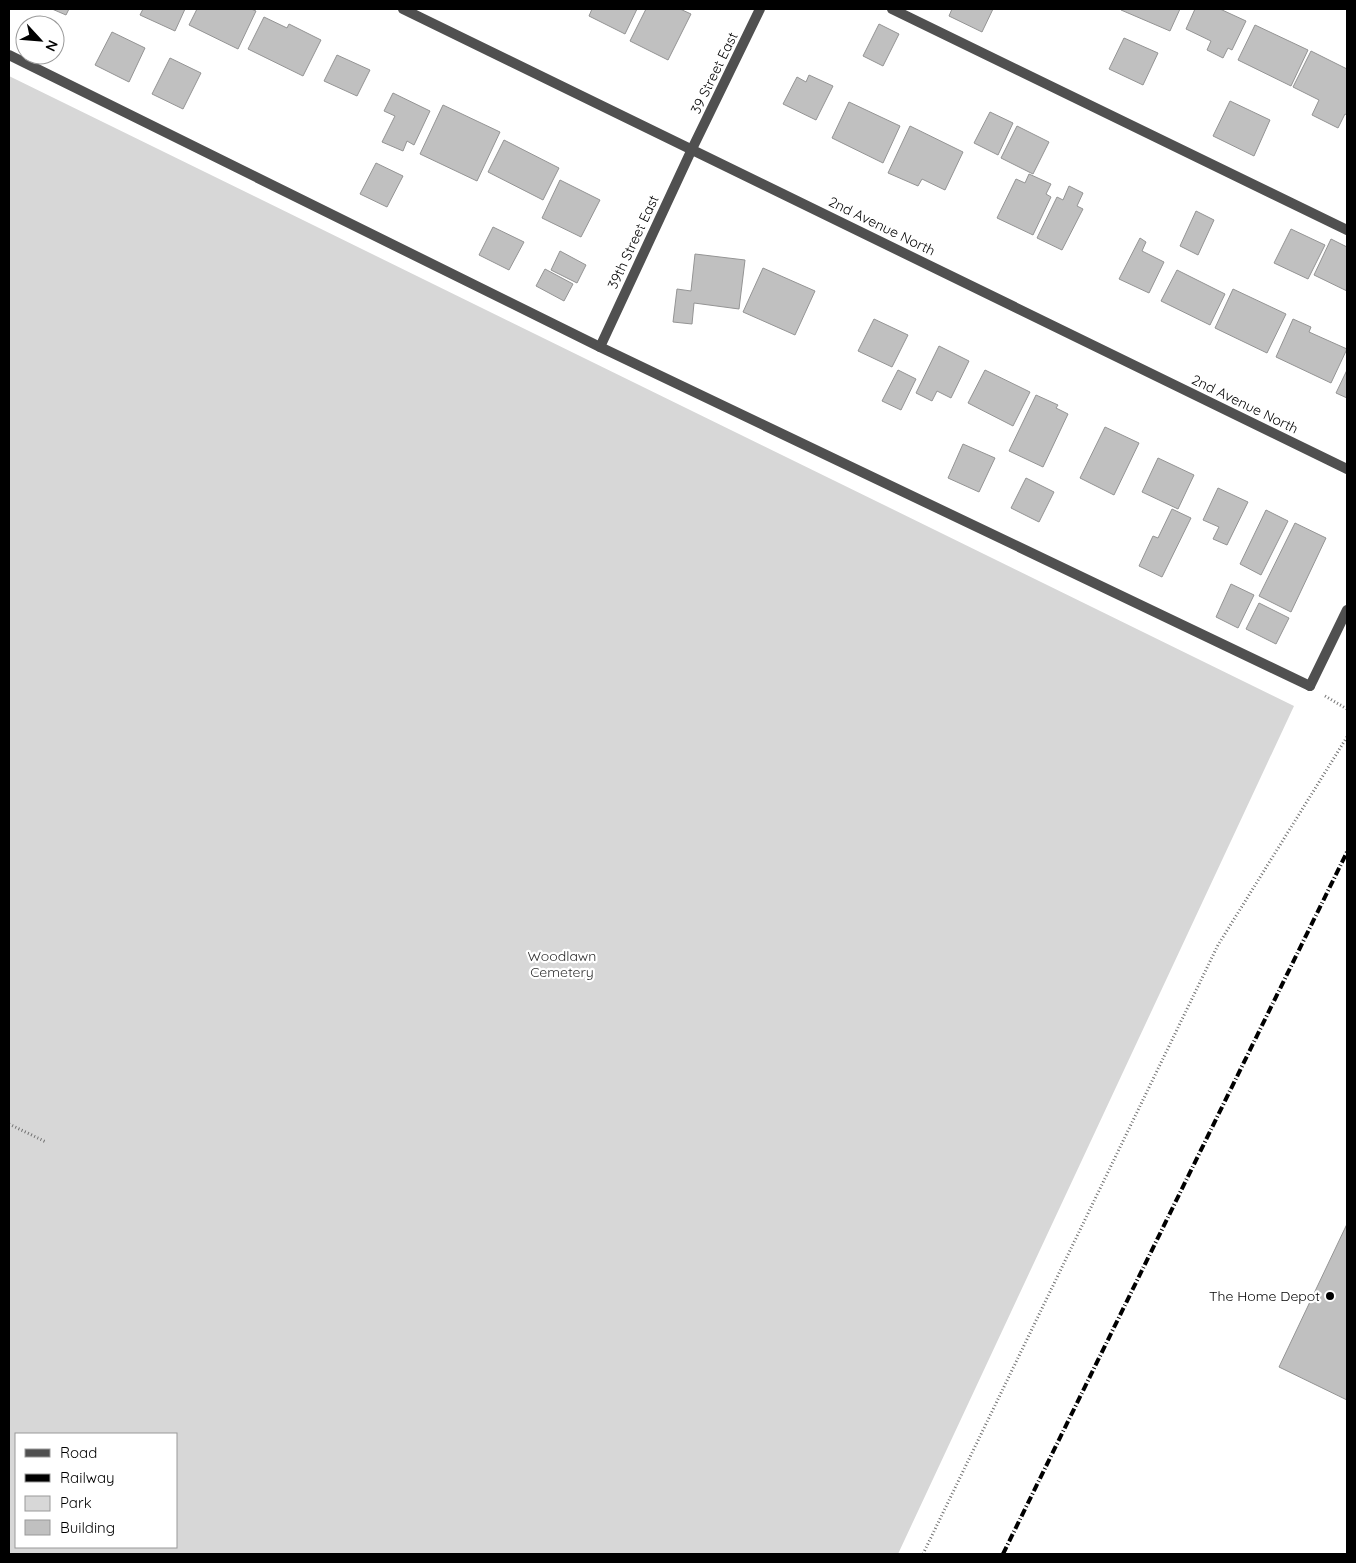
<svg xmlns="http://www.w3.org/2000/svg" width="1356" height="1563" viewBox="0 0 1356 1563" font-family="Quicksand,sans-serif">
<rect width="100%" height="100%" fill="#fff"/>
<path fill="#d7d7d7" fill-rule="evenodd" d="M9,76L1294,706L898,1554H9ZM16,1434H176V1547H16Z"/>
<g fill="#c0c0c0" stroke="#949494">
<polygon points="52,9 69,9 66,15"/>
<polygon points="143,9 185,9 175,31 140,15"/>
<polygon points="197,9 251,9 256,11 238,49 189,25"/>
<polygon points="592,9 637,9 625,34 589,16"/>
<polygon points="646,9 680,9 691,14 668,60 630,41"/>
<polygon points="952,9 993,9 982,32 949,16"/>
<polygon points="1122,9 1180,9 1170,31 1121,10"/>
<polygon points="1195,9 1220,9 1246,21 1232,50 1228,48 1223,58 1207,50 1211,41 1186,29"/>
<polygon points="264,17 287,28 289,24 321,40 303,76 248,49"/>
<polygon points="879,24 899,34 883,66 863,56"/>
<polygon points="1255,25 1308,50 1291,86 1238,60"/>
<polygon points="112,32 145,48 129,82 95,65"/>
<polygon points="1124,38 1158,53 1143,85 1109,69"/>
<polygon points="1311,51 1347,69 1347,115 1345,114 1338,128 1312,115 1319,100 1293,87"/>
<polygon points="337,55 370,70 357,96 324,81"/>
<polygon points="170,58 201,73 183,109 152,94"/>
<polygon points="809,75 833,86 816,120 783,104 797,77 806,82"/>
<polygon points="393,93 430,111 414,145 407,141 403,151 382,142 395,116 384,111"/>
<polygon points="1230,101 1270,120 1254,156 1213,136"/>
<polygon points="849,102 900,126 883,163 832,138"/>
<polygon points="443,105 500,132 477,181 420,154"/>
<polygon points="990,112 1013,123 998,155 974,143"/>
<polygon points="910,126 963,152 945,190 922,179 918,186 888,173"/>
<polygon points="1017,126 1049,142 1033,174 1001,158"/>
<polygon points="504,140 559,168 543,200 488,172"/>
<polygon points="376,163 403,176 387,207 360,194"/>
<polygon points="1029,174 1051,184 1046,194 1051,197 1033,235 997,218 1016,179 1025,183"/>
<polygon points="560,180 600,200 581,237 542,218"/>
<polygon points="1069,186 1083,193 1077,206 1083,209 1062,250 1037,238 1057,197 1063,200"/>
<polygon points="1196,211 1214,220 1198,255 1180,246"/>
<polygon points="493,227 524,242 509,270 479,255"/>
<polygon points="1291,229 1325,245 1308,279 1274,263"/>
<polygon points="1140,238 1146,242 1142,251 1164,262 1149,293 1119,279"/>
<polygon points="1331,239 1347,247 1347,291 1314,275"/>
<polygon points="560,251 586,265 577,283 551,270"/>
<polygon points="695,254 745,260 739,309 694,303 692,324 673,322 677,289 691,291"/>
<polygon points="763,268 815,291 795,335 743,312"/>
<polygon points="545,269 573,284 564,301 536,286"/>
<polygon points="1177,270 1225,294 1210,325 1161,301"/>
<polygon points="1233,289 1286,314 1267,353 1215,328"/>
<polygon points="874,319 908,335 892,367 858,351"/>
<polygon points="1293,319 1311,327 1309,332 1347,349 1331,383 1276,357"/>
<polygon points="939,346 969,361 951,398 937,391 932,401 916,393"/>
<polygon points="898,370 916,379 901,410 882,401"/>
<polygon points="985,370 1030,392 1013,426 968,403"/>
<polygon points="1347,370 1347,398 1336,393"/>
<polygon points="1036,395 1058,405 1056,408 1068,414 1043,467 1009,451"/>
<polygon points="1105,427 1139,443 1114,495 1080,478"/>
<polygon points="963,444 995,458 979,492 948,478"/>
<polygon points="1158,458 1194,475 1178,509 1142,492"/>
<polygon points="1026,478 1054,492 1039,522 1011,508"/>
<polygon points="1218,488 1248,502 1227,545 1213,539 1219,527 1203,520"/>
<polygon points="1172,509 1191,518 1162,577 1139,566 1153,536 1158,538"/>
<polygon points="1266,510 1288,521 1261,575 1240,564"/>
<polygon points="1295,523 1326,538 1291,612 1259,596"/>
<polygon points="1231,584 1254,595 1238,628 1216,617"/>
<polygon points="1259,603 1289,618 1276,644 1246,629"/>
<polygon points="1347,1224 1347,1400 1279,1367"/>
</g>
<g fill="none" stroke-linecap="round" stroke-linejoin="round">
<g stroke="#727272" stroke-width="3" stroke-dasharray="1 2.5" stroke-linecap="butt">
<polyline points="1325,696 1347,709"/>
<polyline points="9,1124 46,1142"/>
<polyline points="923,1554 1218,945 1347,737"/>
</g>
<g stroke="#505050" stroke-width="10">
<polyline points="892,9 1347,230"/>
<polyline points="9,55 600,347 1310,686"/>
</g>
<g stroke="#505050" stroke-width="10">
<polyline points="403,9 1347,469"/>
<polyline points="600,347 692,149 760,9"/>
<polyline points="1310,686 1347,610"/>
</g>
<polyline stroke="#000" stroke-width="4" stroke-dasharray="8 2.5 1 2.5" stroke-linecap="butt" points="1003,1554 1347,852"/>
</g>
<circle fill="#000" stroke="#fff" stroke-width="2" cx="1330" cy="1296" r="5"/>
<g text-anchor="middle" stroke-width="4.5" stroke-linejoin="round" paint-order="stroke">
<g font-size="14" fill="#000" stroke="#fff">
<text transform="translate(714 73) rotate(-64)" y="5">39 Street East</text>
<text transform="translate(882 226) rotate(26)" y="5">2nd Avenue North</text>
<text transform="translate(633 242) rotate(-65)" y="5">39th Street East</text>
<text transform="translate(1245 404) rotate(26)" y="5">2nd Avenue North</text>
</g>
<g font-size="14" fill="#2e2e2e" stroke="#fff">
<text x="562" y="961">Woodlawn<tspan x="562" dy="16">Cemetery</tspan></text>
</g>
<g font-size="14" fill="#000" stroke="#fff" text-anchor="end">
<text x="1320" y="1301">The Home Depot</text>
</g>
</g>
<rect width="1356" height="1563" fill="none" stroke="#000000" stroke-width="20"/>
<rect x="15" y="1433" width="162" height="115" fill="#ffffff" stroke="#999999"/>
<rect x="25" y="1449" width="25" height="8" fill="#505050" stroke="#999999"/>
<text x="60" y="1458" font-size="15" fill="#000000">Road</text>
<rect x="25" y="1474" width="25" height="8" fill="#000000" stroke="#999999"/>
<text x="60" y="1483" font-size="15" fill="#000000">Railway</text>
<rect x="25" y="1496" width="25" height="15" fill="#d7d7d7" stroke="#999999"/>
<text x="60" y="1508" font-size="15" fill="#000000">Park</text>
<rect x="25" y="1520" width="25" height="15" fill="#c0c0c0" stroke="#999999"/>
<text x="60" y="1533" font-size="15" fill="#000000">Building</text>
<g transform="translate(40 40) rotate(116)"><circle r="24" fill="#ffffff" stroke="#999999"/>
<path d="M0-4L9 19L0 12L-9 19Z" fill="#000000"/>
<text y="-8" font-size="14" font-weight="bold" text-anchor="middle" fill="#000000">N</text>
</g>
</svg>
